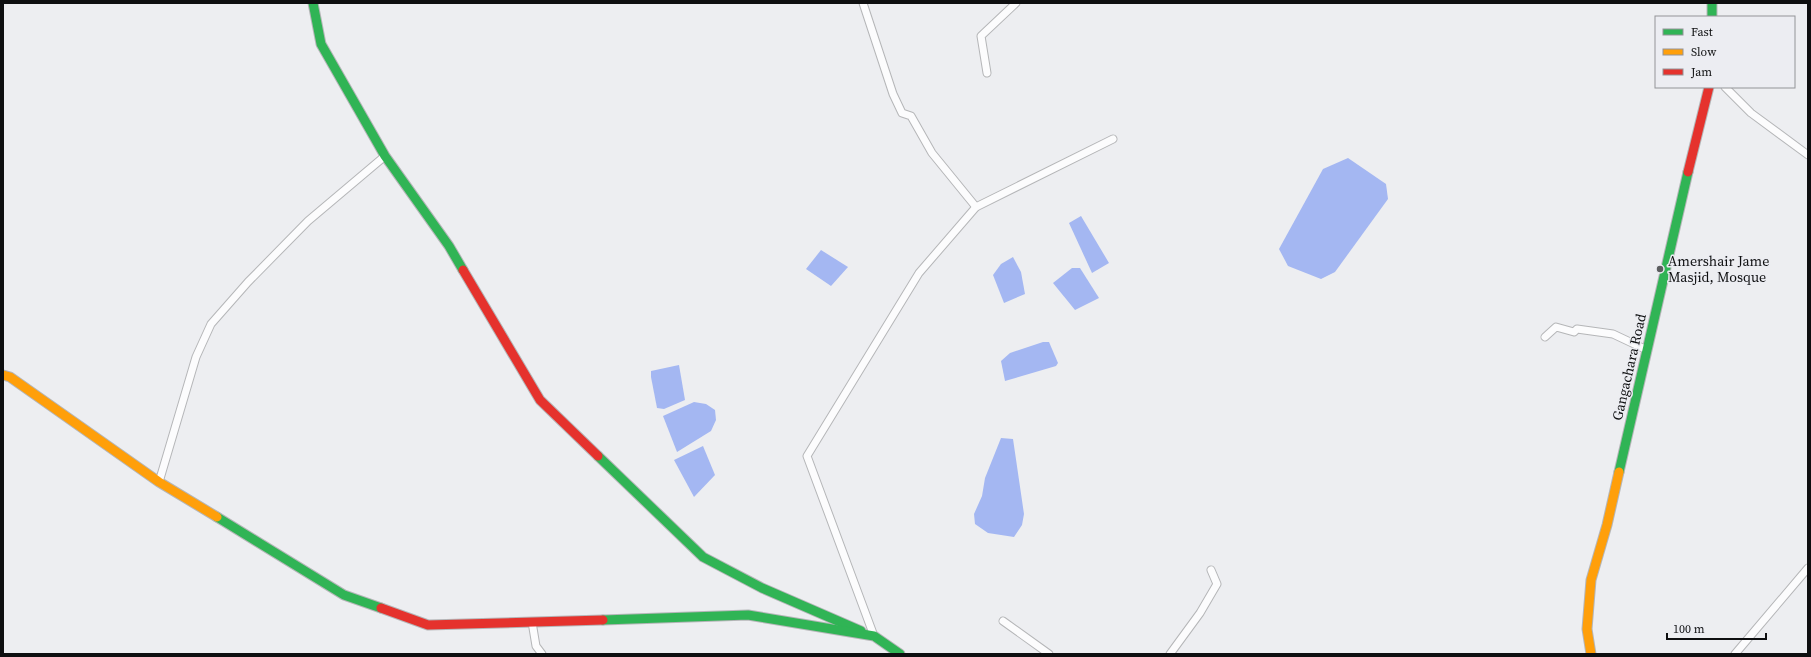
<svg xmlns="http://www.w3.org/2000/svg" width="1811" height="657" viewBox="0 0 1811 657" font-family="'Source Serif 4',serif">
<rect width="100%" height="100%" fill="#edeef1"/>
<g fill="#a4b7f2">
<polygon points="1348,158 1386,184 1388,199 1335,272 1321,279 1288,266 1279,249 1323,169"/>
<polygon points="1081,216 1109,263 1092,273 1069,223"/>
<polygon points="821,250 848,267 831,286 806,269"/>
<polygon points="1013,257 1021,272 1025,294 1004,303 993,275 1001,264"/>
<polygon points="1072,268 1080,268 1099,298 1075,310 1053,283"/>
<polygon points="1043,342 1049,342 1058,363 1056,366 1005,381 1001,361 1010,353"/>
<polygon points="679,365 685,400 664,409 657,408 651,377 651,371"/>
<polygon points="694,402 706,404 715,410 716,420 711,431 677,452 663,416"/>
<polygon points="1001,438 1013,439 1024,514 1022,525 1014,537 988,533 975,524 974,514 982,496 985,478"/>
<polygon points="703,446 715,475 694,497 674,460"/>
</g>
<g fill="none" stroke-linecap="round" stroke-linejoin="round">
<defs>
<g id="street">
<polyline points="863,3 893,94 902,113 911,116 932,153 976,207"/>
<polyline points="987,73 981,36 1016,3"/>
<polyline points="1725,87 1751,113 1808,155"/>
<polyline points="1545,337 1556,327 1574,332 1577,329 1613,334 1647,350"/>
<polyline points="159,482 196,357 211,324 248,282 308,221 385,156"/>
<polyline points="1003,621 1049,654"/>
<polyline points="532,622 536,646 542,654"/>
<polyline points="874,636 807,456 919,273 976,207 1113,139"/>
<polyline points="1170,654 1200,613 1217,584 1211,570"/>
<polyline points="1735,654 1808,568"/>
</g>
<g id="fast">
<polyline points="313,3 321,44 385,156 449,246 463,270"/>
<polyline points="1712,3 1712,17"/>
<polyline points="598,456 703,557 762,588 861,631"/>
<polyline points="1619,472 1688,172"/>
<polyline points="217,517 344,595 381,608"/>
<polyline points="603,620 748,615 874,636 900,654"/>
</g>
<g id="slow">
<polyline points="3,375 10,377 159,482 217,517"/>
<polyline points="1591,654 1587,629 1591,580 1607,525 1619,472"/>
</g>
<g id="jam">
<polyline points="1688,172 1709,87"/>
<polyline points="463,270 540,400 598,456"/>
<polyline points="381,608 428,625 603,620"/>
</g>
</defs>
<use href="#street" stroke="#b5b6b8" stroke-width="9"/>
<use href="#fast" stroke="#b5b6b8" stroke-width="11"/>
<use href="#slow" stroke="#b5b6b8" stroke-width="11"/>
<use href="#jam" stroke="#b5b6b8" stroke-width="11"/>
<use href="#street" stroke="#fcfcfd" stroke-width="7"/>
<use href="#fast" stroke="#30b455" stroke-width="9"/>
<use href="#slow" stroke="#ff9f0a" stroke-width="9"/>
<use href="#jam" stroke="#e5322d" stroke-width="9"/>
</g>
<circle fill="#5c5d5f" stroke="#ecedf2" stroke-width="1.5" cx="1660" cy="269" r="4"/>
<g text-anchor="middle" stroke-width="3" stroke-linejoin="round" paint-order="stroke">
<g font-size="14" fill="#0e0f10" stroke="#ecedf2" text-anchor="start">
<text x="1668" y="266">Amershair Jame<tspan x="1668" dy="16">Masjid, Mosque</tspan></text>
</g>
<g font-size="14" fill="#0e0f10" stroke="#ecedf2">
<text transform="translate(1629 367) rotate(-77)" y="5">Gangachara Road</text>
</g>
</g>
<rect width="1811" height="657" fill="none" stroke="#0e0f10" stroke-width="8"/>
<rect x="1655" y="16" width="140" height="72" fill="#ecedf2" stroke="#939498"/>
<rect x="1663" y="29" width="20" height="6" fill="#30b455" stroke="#939498"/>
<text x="1691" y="36" font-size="12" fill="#0e0f10">Fast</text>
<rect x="1663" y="49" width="20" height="6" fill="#ff9f0a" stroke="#939498"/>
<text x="1691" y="56" font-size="12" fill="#0e0f10">Slow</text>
<rect x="1663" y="69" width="20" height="6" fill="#e5322d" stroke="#939498"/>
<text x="1691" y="76" font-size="12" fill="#0e0f10">Jam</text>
<path d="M1667 633v6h99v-6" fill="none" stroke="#0e0f10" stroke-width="2"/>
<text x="1673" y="633" font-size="12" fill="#0e0f10" stroke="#ecedf2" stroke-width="3" paint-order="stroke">100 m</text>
</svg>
